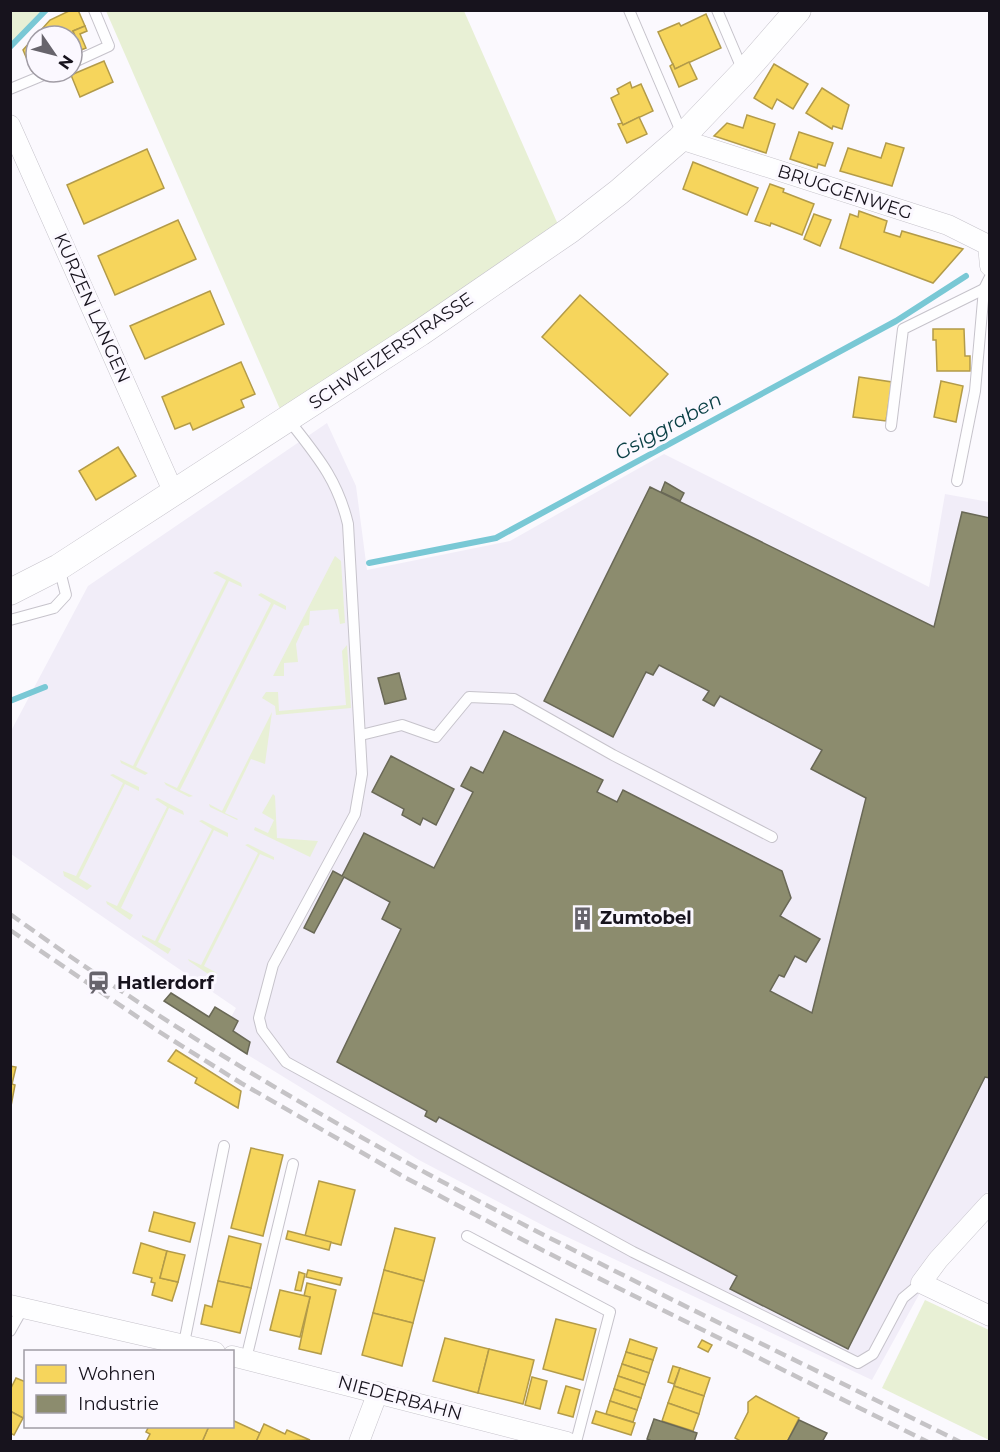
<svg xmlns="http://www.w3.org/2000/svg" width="1000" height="1452" viewBox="0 0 1000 1452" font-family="Montserrat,sans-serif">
<rect width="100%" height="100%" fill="#fbf9fe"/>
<polygon fill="#f1edf8" points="327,423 356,486 367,570 510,541 664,454 929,587 945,494 989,502 989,1190 954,1231 872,1380 548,1228 419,1160 220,1038 236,1008 11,854 11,731 88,586"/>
<g fill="#e8f0d5">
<polygon points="11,10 46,10 46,11 11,43"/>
<polygon points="106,11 464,11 560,229 283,416"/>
<polygon points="335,556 341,561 345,623 340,624 338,609 310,611 309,625 304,626 296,644 298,662 284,663 284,676 273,676"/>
<polygon points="217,571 241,583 242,587 229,581 136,767 148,773 145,775 121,763 120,760 133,766 226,580 213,573"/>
<polygon points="261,593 286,606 286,610 274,604 180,790 193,796 189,797 166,785 164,782 177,788 271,603 258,595"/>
<polygon points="347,645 351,708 276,715 275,706 262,698 266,692 278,692 279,711 346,705 342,651"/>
<polygon points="272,712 265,764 251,759 225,813 238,819 237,820 210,807 209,804 222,811"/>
<polygon points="113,774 139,787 139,791 125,784 79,878 92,886 87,890 64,876 63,871 76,876 123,783 110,775"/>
<polygon points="273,794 275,796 277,838 318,841 310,857 254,830 255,827 268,833 274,820 262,813"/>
<polygon points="158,798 183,811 184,815 169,808 121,908 133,915 130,920 107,904 106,901 117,906 167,807 155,799"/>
<polygon points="202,820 228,833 228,837 214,830 158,942 171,949 168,954 142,937 142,935 155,941 212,829 199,821"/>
<polygon points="248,844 274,857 274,860 260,854 204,966 217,973 214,978 189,961 188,959 201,965 258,853 245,845"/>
<polygon points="925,1300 989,1330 989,1440 882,1388"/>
</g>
<g fill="#f6d55c" stroke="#b39b49" stroke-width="1.5">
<polygon points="71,10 78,10 85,26 73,31 81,50 72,54 72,36 36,36 36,69 32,71 23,50 50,20"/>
<polygon points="706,14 721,48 675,69 658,32 679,23 681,26"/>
<polygon points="85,26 87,31 80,34 86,48 81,50 73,31"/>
<polygon points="104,61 113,82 80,97 71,75"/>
<polygon points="689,62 697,79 679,87 670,66 673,64 675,69"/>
<polygon points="774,64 808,84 793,109 777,99 772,109 754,98"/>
<polygon points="630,82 632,88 641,84 653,111 623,125 611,98 619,94 617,89"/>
<polygon points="822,88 849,105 842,129 833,126 832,129 806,113"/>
<polygon points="747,115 775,124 766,153 714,136 727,123 743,128"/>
<polygon points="639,117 647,134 627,143 618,124 622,123 623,125"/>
<polygon points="799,132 833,143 825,166 818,164 817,168 790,159"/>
<polygon points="886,143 904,148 892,186 840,171 848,148 881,158"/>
<polygon points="147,149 164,188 84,224 67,185"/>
<polygon points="693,162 758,188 747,215 683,189"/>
<polygon points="770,184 784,189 783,192 814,204 802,235 771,223 770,226 755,221"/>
<polygon points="859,211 887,221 884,232 900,237 902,231 963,249 933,283 840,248 850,214 858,217"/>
<polygon points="814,214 831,220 820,246 804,239"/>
<polygon points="178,220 196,259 115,295 98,256"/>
<polygon points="210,291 224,324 145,359 130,326"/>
<polygon points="580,295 668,374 630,416 542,337"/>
<polygon points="933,329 964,329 965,356 970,356 970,371 937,371 936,340 933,340"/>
<polygon points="241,362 255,394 241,400 244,407 193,430 190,423 175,429 162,397"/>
<polygon points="859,377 892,382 886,421 853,417"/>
<polygon points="941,381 963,386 956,422 934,417"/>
<polygon points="118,447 136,476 96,500 79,471"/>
<polygon points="176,1050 241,1091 238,1108 195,1083 197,1078 168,1061"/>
<polygon points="10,1066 16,1067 12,1084 15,1085 11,1106"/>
<polygon points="251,1148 283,1155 263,1236 231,1228"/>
<polygon points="319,1181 355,1190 341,1245 305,1236"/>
<polygon points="154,1212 195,1223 190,1242 149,1231"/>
<polygon points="395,1228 435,1238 424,1281 384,1270"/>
<polygon points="288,1231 331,1242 329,1250 286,1239"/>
<polygon points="229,1236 261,1244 251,1288 218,1281"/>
<polygon points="141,1243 167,1251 160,1278 178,1282 172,1301 152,1295 155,1283 151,1282 152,1278 133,1273"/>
<polygon points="167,1251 185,1255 178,1282 160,1278"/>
<polygon points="308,1270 342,1278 340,1285 306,1277"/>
<polygon points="384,1270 424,1281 413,1323 373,1313"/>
<polygon points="299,1272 305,1274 301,1291 295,1290"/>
<polygon points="218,1281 251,1288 240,1333 201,1324 205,1305 212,1307"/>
<polygon points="307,1283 336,1290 321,1354 299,1349 310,1297 304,1296"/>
<polygon points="280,1290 310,1297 300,1337 270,1330"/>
<polygon points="373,1313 413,1323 402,1366 362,1355"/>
<polygon points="556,1319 596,1329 583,1380 543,1369"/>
<polygon points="445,1338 489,1349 478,1393 433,1381"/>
<polygon points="630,1339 657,1348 653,1360 626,1352"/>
<polygon points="702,1340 712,1345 708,1352 698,1347"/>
<polygon points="489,1349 534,1360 523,1404 478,1393"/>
<polygon points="626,1352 653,1360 649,1373 622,1364"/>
<polygon points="622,1364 649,1373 645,1385 618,1376"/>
<polygon points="673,1366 680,1368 674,1384 668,1382"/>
<polygon points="680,1368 710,1378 704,1396 674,1386"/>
<polygon points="618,1376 645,1385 641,1398 614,1389"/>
<polygon points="532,1377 547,1381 540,1409 525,1405"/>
<polygon points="16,1378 26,1382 26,1412 23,1418 10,1411 10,1390"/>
<polygon points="566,1386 580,1390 573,1417 558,1413"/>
<polygon points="674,1386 704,1396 699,1414 668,1403"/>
<polygon points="614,1389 641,1398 637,1410 610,1401"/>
<polygon points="756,1396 799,1418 787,1442 742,1442 735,1438 748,1412 748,1402"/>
<polygon points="610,1401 637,1410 633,1422 606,1414"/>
<polygon points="668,1403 699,1414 693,1431 662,1421"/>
<polygon points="10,1411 23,1418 14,1435 10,1433"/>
<polygon points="596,1411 635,1423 631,1435 592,1423"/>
<polygon points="232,1420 260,1433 256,1442 202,1442 209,1426 232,1426"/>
<polygon points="264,1424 285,1434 287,1430 310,1440 256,1442"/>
<polygon points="149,1426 209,1426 202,1442 146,1442 150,1434 146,1432"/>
</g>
<g fill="#8c8c6e" stroke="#696856" stroke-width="1.5">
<polygon points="665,482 684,493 680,501 661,492"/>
<polygon points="650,487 934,627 962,512 990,518 990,1078 985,1077 848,1349 730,1289 737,1276 439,1117 436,1122 425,1116 427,1111 337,1062 401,929 382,919 390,902 344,877 314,933 304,928 333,871 342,876 364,833 434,868 473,792 461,786 471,767 483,773 504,731 603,780 597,792 617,802 623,790 782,871 791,898 780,916 820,939 806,962 795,956 784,977 779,975 770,991 812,1013 866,798 811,769 822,750 720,696 714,706 703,700 709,691 659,665 653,675 646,672 613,737 544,701"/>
<polygon points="399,673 406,699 385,704 378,678"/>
<polygon points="391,756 454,789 436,825 423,818 420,825 402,815 404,809 372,792"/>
<polygon points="171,993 209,1017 215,1007 238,1021 233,1031 250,1042 247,1054 164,1001"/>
<polygon points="654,1419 697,1433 694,1442 654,1442 647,1439"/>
<polygon points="799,1420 827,1433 822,1442 787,1442"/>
</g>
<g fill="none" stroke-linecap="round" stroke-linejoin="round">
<g stroke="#79c8d5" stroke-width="6">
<polyline points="10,47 46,10"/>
<polyline points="369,563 496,538 896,321 966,276"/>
<polyline points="10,701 45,687"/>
</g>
<defs>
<g id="service">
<polyline points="629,10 682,134"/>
<polyline points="717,10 743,71"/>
<polyline points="72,63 109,46 94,10"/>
<polyline points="10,89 51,72"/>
<path d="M288,419C316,455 337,478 348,524L362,774L355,814L273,965L259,1018L262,1030L286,1062L633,1252L858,1363L873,1354L903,1298L921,1283"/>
<polyline points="891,426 903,329 984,289"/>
<polyline points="957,481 975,391 984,289 990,277"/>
<polyline points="10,620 54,608 66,595 59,567"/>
<polyline points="361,735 402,725 436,737 469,697 514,699 613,755 772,837"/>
<polyline points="467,1236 610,1312 576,1442"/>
<polyline points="10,1331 23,1308"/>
<polyline points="184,1343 224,1146"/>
<polyline points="246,1359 293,1164"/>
</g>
<g id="minor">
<polyline points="10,125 173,491"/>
<polyline points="680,139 948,225 988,245 990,266"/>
<polyline points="990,1203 938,1260 921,1283 990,1316"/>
<polyline points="10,1305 215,1352"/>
<polyline points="232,1356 567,1442"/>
<polyline points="359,1442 378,1392"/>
</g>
<polyline id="tertiary" points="10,592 59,567 420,333 570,230 619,192 680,139 744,72 798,10"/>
</defs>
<use href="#service" stroke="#c6c3cb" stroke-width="12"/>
<use href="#minor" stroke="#c6c3cb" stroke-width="21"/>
<use href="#tertiary" stroke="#c6c3cb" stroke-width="27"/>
<use href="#service" stroke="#fefeff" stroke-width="10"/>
<use href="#minor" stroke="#fefeff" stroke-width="20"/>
<use href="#tertiary" stroke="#fefeff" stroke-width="26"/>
<g stroke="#c5c3c6" stroke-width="4.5" stroke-dasharray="12 6" stroke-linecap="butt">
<path d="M10,914C143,1010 284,1096 428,1174C602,1268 783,1353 960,1442"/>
<polyline points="10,930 158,1031 241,1083 406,1178 544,1251 928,1442"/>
</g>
</g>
<defs>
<symbol id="building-bare" viewBox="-9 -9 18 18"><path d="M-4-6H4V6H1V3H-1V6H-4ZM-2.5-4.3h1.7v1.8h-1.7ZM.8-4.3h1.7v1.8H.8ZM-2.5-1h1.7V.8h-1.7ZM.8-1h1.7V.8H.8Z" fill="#67646c" stroke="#fbf8ff" stroke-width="2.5" paint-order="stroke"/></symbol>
<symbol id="station-bare" viewBox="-9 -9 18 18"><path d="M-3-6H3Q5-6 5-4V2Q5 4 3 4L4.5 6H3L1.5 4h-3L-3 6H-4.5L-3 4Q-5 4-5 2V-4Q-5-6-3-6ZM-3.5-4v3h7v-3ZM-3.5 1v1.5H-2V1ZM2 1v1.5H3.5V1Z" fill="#67646c" stroke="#fbf8ff" stroke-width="2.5" paint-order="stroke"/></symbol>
</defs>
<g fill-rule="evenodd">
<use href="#building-bare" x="566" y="902" width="33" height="33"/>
<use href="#station-bare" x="82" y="966" width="33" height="33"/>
</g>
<g text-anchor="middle" stroke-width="6" stroke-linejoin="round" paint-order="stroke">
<g font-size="18" fill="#17131d" stroke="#fbf8ff">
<text transform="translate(845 192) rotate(18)" y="6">BRUGGENWEG</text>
<text transform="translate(92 308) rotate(66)" y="6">KURZEN LANGEN</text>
<text transform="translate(391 351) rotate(-34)" y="6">SCHWEIZERSTRASSE</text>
<text transform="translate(400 1398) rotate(15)" y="6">NIEDERBAHN</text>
</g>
<g font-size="18" font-weight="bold" fill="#17131d" stroke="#fbf8ff" text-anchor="start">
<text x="600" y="924">Zumtobel</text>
<text x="117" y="989">Hatlerdorf</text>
</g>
<g font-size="20" font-style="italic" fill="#0b4046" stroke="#fbf8ff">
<text transform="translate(668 426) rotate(-29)" y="7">Gsiggraben</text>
</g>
</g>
<rect width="1000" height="1452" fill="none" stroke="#17131d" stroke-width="24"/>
<rect x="24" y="1350" width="210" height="78" fill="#fbf8ff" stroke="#a09ca5" stroke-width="1.5"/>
<rect x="36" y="1365" width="30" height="18" fill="#f6d55c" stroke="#a09ca5" stroke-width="1.5"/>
<text x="78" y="1380" font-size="18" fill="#17131d">Wohnen</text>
<rect x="36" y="1395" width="30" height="18" fill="#8c8c6e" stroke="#a09ca5" stroke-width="1.5"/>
<text x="78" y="1410" font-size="18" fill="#17131d">Industrie</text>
<g transform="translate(54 54) rotate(125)"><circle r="28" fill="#fbf8ff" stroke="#a09ca5" stroke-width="1.5"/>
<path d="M0-4.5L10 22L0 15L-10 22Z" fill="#67646c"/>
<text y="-9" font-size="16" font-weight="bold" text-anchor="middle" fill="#17131d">N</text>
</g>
</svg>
